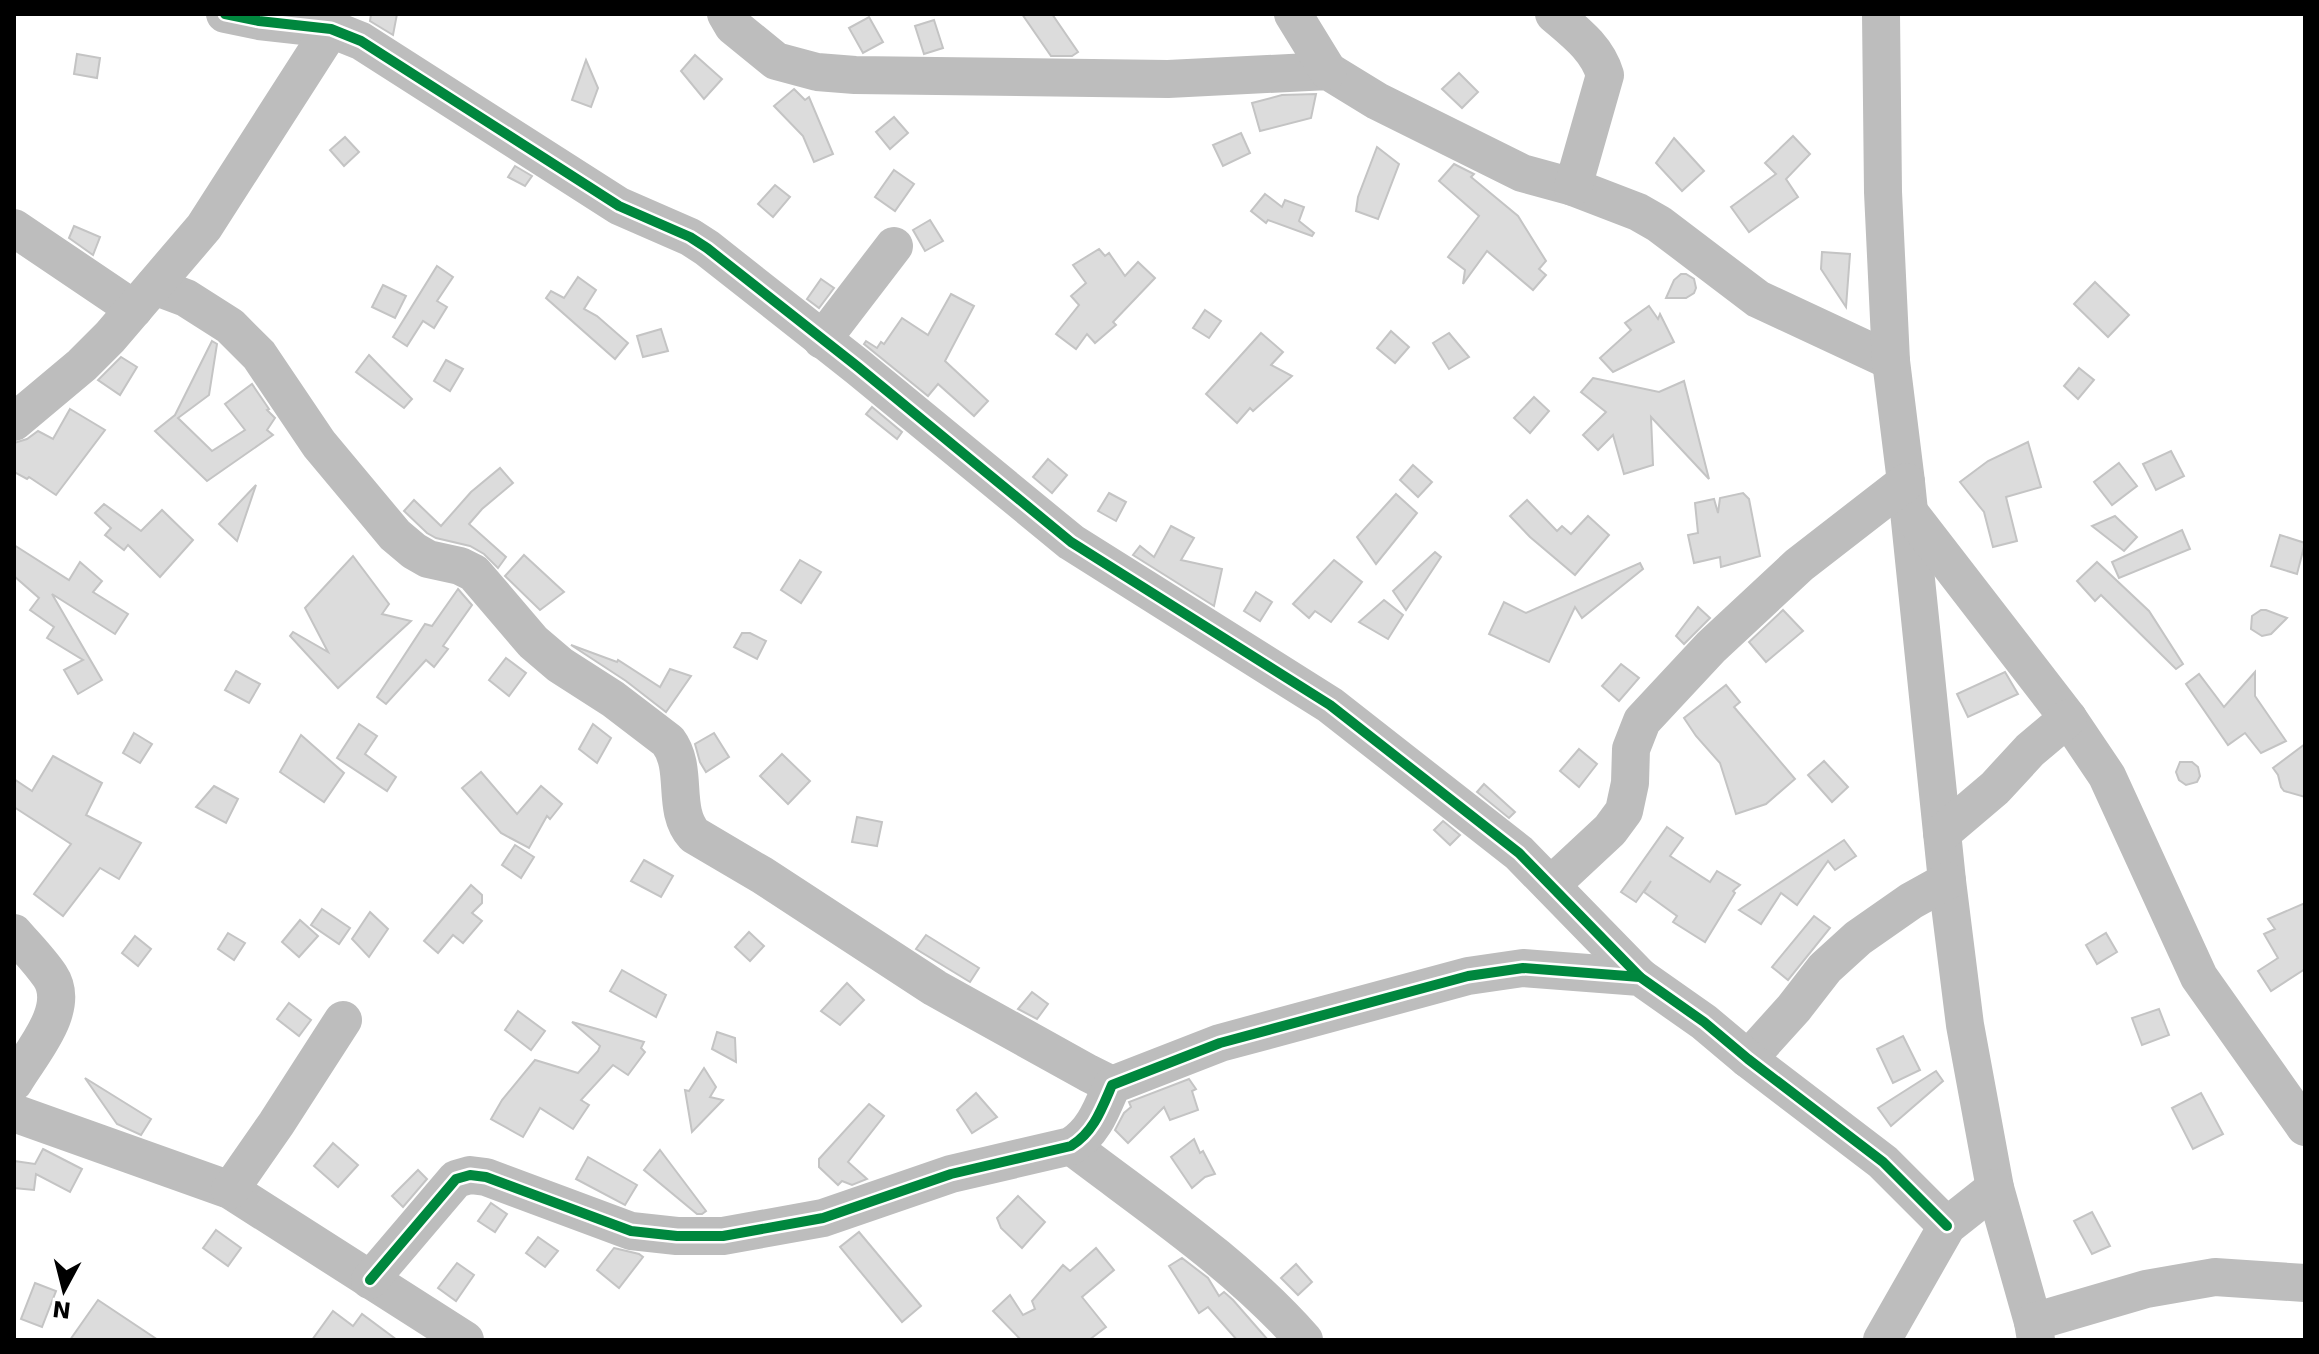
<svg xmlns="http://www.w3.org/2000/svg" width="2319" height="1354" viewBox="0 0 2319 1354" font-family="'DejaVu Sans',sans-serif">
<rect width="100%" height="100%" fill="#fff"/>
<g fill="#dcdcdc" stroke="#c4c4c4" stroke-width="2">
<polygon points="371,14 397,14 393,35 370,21"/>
<polygon points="1022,14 1052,14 1078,52 1072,56 1051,56"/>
<polygon points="869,17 883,42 863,53 849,28"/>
<polygon points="934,20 943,48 924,54 915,26"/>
<polygon points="77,54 100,58 97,78 74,74"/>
<polygon points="695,55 722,79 704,99 681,71"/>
<polygon points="586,60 598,88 591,107 572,100"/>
<polygon points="1459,73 1478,92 1462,108 1442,89"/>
<polygon points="794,89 805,100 809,97 833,154 814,162 803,136 774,106"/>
<polygon points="1316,94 1311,118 1260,131 1252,103 1282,95"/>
<polygon points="894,117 908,133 890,149 876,132"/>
<polygon points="1241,133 1250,153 1223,166 1213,145"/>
<polygon points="1793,136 1810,154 1786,179 1798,197 1749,232 1731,207 1776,174 1765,163"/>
<polygon points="345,137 359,152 344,166 330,150"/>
<polygon points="1674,138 1704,171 1682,191 1656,163"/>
<polygon points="1377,147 1399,164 1378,219 1356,211 1358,197"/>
<polygon points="1454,164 1474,174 1471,177 1518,216 1546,261 1539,269 1546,275 1533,290 1487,251 1463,284 1465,270 1448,257 1479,216 1439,181"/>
<polygon points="515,166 532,176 525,186 508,177"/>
<polygon points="894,170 914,184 895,211 875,197"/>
<polygon points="775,185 790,197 773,217 758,204"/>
<polygon points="1265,194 1282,207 1285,200 1304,207 1299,221 1314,233 1312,236 1268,220 1266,223 1251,211"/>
<polygon points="930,220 943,241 925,251 913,230"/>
<polygon points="74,226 100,237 93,255 69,238"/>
<polygon points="1099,249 1105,256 1109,253 1125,276 1138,262 1155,278 1113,322 1116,325 1095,343 1087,334 1076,349 1056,334 1079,305 1071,296 1086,283 1073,265"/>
<polygon points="1822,252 1850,254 1846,307 1821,269"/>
<polygon points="437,266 453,277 437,301 447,307 434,328 423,321 407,346 393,337"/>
<polygon points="1681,274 1686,274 1694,279 1696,288 1694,293 1686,298 1666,298 1674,280"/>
<polygon points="578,277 596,290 584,309 597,316 628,343 615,359 546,298 551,291 564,298"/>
<polygon points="821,279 834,288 819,308 807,299"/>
<polygon points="2095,282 2129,315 2108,337 2074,304"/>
<polygon points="383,285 406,296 395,318 372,307"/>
<polygon points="951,294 974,306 945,361 988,401 974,416 938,384 928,396 864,344 866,341 877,348 881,342 884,344 902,318 928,335"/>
<polygon points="1649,306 1658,319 1660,314 1674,342 1613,372 1600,358 1631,330 1625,323"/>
<polygon points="1205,310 1221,321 1209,338 1193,328"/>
<polygon points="661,329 668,351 643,357 637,336"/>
<polygon points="1391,331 1409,347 1395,363 1377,348"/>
<polygon points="1261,333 1283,352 1271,365 1292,376 1253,411 1250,408 1237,423 1206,394"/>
<polygon points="1449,333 1469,357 1449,369 1433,343"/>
<polygon points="212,341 217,344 209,395 178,418 212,451 245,430 225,404 252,384 269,409 267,410 275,418 267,430 273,435 207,481 155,431 175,415"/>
<polygon points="369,355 412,399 404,408 356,372"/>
<polygon points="121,357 137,367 120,395 98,380"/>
<polygon points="446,360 463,369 450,391 434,381"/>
<polygon points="2079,368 2094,380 2078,399 2064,386"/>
<polygon points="1593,378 1659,392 1684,381 1709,479 1651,417 1653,465 1624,474 1613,435 1598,450 1583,435 1606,412 1581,392"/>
<polygon points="1534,397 1549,411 1530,433 1514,418"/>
<polygon points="872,407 902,432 897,439 866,414"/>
<polygon points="70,409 105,430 56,495 29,477 27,479 14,472 14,443 27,439 38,431 53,439"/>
<polygon points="2028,442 2041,487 2006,497 2017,541 1993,547 1984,512 1960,482 1988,461"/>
<polygon points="2171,451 2184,476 2156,490 2143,464"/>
<polygon points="1048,459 1067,475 1052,493 1033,477"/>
<polygon points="2119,463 2137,486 2112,505 2094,482"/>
<polygon points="1413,465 1432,482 1418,497 1400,480"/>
<polygon points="500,468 513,483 482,509 469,524 506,557 498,568 484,554 470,546 436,538 427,533 404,511 414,500 441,526 471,492"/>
<polygon points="256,485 237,541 219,524"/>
<polygon points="1109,493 1126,502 1116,521 1098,511"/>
<polygon points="1743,493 1749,499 1760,556 1721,567 1720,557 1694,563 1688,535 1698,533 1695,503 1714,499 1718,513 1720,498"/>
<polygon points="1396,494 1417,513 1376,564 1357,537"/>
<polygon points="1527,500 1557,531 1562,526 1571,534 1588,516 1609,535 1575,575 1530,537 1510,516"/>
<polygon points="104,504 141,531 162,510 193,540 160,577 128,545 124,550 105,535 111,528 95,513"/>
<polygon points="2115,516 2137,537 2124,551 2092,526"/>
<polygon points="1171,526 1194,538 1181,560 1222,569 1214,606 1133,555 1140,546 1154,557"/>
<polygon points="2182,530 2190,549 2119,578 2112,562"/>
<polygon points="2280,535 2305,543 2297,574 2271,566"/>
<polygon points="14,545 69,580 80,562 102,581 93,592 128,614 115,634 52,594 102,680 78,694 64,670 83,660 47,638 54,627 30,610 39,598 14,576"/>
<polygon points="1435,552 1441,557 1406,610 1393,591"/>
<polygon points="524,555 564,592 540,610 505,576"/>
<polygon points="353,556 389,604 382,614 411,621 338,688 290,636 293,632 328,652 305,608"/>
<polygon points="800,560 821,572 801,603 781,590"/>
<polygon points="1334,560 1362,582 1331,622 1315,611 1309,618 1293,604"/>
<polygon points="2097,562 2149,611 2183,664 2176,669 2101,595 2095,601 2077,581"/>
<polygon points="1640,563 1643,569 1582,618 1575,607 1549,662 1489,634 1504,602 1526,613"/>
<polygon points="458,589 472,605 443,646 448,649 434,667 426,660 386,704 377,697 425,624 432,626"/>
<polygon points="1256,592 1272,602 1260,621 1244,611"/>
<polygon points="1384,600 1403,615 1388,639 1359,622"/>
<polygon points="1698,607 1710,618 1684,644 1676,636"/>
<polygon points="1783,610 1803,631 1766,662 1749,642"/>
<polygon points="2261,610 2266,610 2287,618 2271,634 2262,636 2251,629 2252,616"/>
<polygon points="742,633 750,633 766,641 757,659 734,647"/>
<polygon points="571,645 617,662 618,660 660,687 670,669 691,676 666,712 626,681"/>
<polygon points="506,658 526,673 509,696 489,680"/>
<polygon points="1621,664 1639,678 1619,701 1602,686"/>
<polygon points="236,671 260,684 249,703 225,690"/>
<polygon points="2005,672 2018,694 1968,717 1957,694"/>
<polygon points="2255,672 2255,696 2286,741 2261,753 2245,733 2228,745 2186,684 2199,674 2224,707"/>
<polygon points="1726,685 1740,702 1734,707 1795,779 1766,804 1736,814 1720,763 1696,736 1684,718"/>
<polygon points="359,724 377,736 365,754 396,777 387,791 337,758"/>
<polygon points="593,724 611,738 597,763 579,749"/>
<polygon points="134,733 152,744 140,763 123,753"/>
<polygon points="714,733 729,757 706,772 700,762 695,744"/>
<polygon points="301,735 344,773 324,802 280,772"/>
<polygon points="2305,744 2305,797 2284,791 2281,787 2278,775 2273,768"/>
<polygon points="1579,749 1597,764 1579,787 1560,771"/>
<polygon points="782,754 810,781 788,804 760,776"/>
<polygon points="53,756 102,783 86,815 141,843 119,879 100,868 63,916 34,894 71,844 14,807 14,779 32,791"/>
<polygon points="1824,761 1848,787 1832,802 1808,775"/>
<polygon points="2180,762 2192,762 2198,767 2200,776 2197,782 2186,785 2179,780 2176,772"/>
<polygon points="481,772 517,814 541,786 562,804 550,819 547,816 529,848 501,833 462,788"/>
<polygon points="1484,784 1515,812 1509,818 1477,792"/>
<polygon points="214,786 238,799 226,823 196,807"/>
<polygon points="857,817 882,822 877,846 852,842"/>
<polygon points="1443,821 1460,835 1450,845 1434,830"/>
<polygon points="1667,827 1683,838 1670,856 1710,882 1717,871 1740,885 1733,891 1735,893 1705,942 1673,922 1677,916 1644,892 1651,881 1636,902 1621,892"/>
<polygon points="1844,840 1856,856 1835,870 1828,861 1797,905 1781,893 1761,924 1739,910"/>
<polygon points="515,845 534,857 521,878 502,865"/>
<polygon points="644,860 673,876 661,897 631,881"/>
<polygon points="471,885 482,895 482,903 472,913 482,921 463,943 453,935 438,953 424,941"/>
<polygon points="2305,903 2305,969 2271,991 2258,971 2278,958 2264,934 2275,929 2268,919"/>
<polygon points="322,909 350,928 339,944 311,925"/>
<polygon points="370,912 388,929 369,957 352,939"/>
<polygon points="1814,916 1830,928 1788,980 1772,967"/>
<polygon points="300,920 318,936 299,957 282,942"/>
<polygon points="749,932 764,946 750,961 735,947"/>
<polygon points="228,933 245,943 234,960 218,949"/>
<polygon points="2106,933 2117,952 2097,964 2086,945"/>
<polygon points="926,935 979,968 970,982 916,949"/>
<polygon points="135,936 151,949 138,966 122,953"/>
<polygon points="622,970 666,995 656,1017 610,991"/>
<polygon points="847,983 864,1000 840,1025 821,1011"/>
<polygon points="1032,992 1048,1004 1037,1019 1018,1009"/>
<polygon points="289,1003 311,1020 299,1036 277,1019"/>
<polygon points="2159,1009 2169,1035 2142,1045 2132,1018"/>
<polygon points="518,1011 545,1031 531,1050 505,1030"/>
<polygon points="572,1022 644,1042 641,1048 645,1052 628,1075 613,1065 581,1100 589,1105 573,1129 540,1108 523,1137 491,1119 502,1100 535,1060 578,1073 598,1051 600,1046"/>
<polygon points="717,1032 735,1038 736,1062 712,1049"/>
<polygon points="1903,1036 1920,1070 1893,1083 1877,1049"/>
<polygon points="704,1068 716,1087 710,1097 723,1100 692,1132 685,1090 689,1091"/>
<polygon points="1936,1071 1943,1081 1891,1126 1878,1108"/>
<polygon points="85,1078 151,1119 141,1135 117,1124"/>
<polygon points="1189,1079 1196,1089 1192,1091 1198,1110 1170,1120 1164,1107 1128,1143 1115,1130 1124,1113 1131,1107 1129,1102"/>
<polygon points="976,1093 997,1117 972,1133 957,1110"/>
<polygon points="2201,1093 2223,1134 2193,1149 2172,1108"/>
<polygon points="869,1104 884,1116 848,1162 867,1179 852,1185 842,1181 838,1185 819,1167 819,1159"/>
<polygon points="1194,1139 1200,1153 1203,1151 1215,1174 1205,1177 1192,1188 1171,1157"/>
<polygon points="333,1143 358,1165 338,1187 314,1166"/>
<polygon points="43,1149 82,1169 70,1192 36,1174 34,1190 14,1188 14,1161 35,1164"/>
<polygon points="660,1150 706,1211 702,1214 697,1214 644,1170"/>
<polygon points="588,1157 637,1185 625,1205 576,1179"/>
<polygon points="418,1170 427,1179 403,1207 392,1196"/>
<polygon points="1018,1196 1045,1222 1022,1248 1001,1228 997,1218"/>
<polygon points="491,1203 507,1214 495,1232 478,1221"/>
<polygon points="2092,1212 2110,1246 2092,1254 2074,1221"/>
<polygon points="216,1230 241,1248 228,1266 203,1248"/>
<polygon points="859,1232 921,1306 902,1322 840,1247"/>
<polygon points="538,1237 558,1251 545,1267 526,1253"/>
<polygon points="614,1248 639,1254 643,1257 619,1288 597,1270"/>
<polygon points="1096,1248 1114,1270 1082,1297 1106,1327 1089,1340 1021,1340 993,1311 1010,1295 1023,1315 1035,1309 1032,1301 1063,1265 1070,1271"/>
<polygon points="1182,1258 1208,1278 1219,1296 1224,1292 1233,1300 1268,1340 1237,1340 1208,1307 1199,1313 1169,1266"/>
<polygon points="457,1263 474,1275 456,1301 438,1288"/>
<polygon points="1296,1264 1312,1282 1298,1295 1281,1278"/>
<polygon points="35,1283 56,1291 42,1327 21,1319"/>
<polygon points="98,1300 158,1340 70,1340"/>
<polygon points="333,1311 353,1326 362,1314 397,1340 312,1340"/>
</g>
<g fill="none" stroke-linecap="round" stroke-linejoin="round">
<g stroke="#bdbdbd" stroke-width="38">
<polyline points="225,14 259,21 331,29 361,41 619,206 690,237 707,248 858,367 1071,542 1330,705 1519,853 1640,977"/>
<polyline points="726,14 733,26 776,61 817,72 855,75 1168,79 1328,71 1377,101 1522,173 1573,187 1638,212 1659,224 1758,299 1891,361"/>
<polyline points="1293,14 1328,71"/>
<path d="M1554,14C1575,32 1597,48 1605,75L1573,187"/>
<polyline points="1881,14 1883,192 1891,361 1906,482 1947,881 1965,1025 1995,1188 2033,1322 2036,1340"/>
<polyline points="14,228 134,309"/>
<path d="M154,286L186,298L230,326L259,355L319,444L395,535L414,551L428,559L460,566L474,573L533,642L560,665L613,699L668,741C689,769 671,809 694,835L762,875L935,988L1088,1073L1112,1085"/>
<polyline points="822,340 894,246"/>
<polyline points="14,422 82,365 110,337 204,227 331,29"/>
<polyline points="1909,512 2068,718 2107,776 2199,977 2305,1127"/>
<polyline points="1942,833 1995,788 2030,750 2068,718"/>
<polyline points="1551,885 1610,830 1624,811 1630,783 1631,749 1642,721 1711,647 1799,565 1906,482"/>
<path d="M14,933C26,947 40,961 50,976C72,1009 30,1054 14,1082"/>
<polyline points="1748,1059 1794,1008 1825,968 1858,938 1911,901 1947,881"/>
<polyline points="14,1113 230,1190 465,1340"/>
<path d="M1071,1146C1151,1207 1237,1264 1304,1340"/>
<polyline points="230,1190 276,1124 343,1020"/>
<path d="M370,1280L456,1179L470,1175L486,1177L631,1231L677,1236H723L823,1218L951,1174L1071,1146C1094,1132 1102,1108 1112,1085L1220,1043L1468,976L1523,968L1640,977L1704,1022L1748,1059L1883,1162L1947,1226"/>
<polyline points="2033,1322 2146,1289 2215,1277 2305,1283"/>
<polyline points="1882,1340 1947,1226 1995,1188"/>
</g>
<defs>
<g id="cycleway">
<polyline points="225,14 259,21 331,29 361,41 619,206 690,237 707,248 858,367 1071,542 1330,705 1519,853 1640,977"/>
<path d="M370,1280L456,1179L470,1175L486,1177L631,1231L677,1236H723L823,1218L951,1174L1071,1146C1094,1132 1102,1108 1112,1085L1220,1043L1468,976L1523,968L1640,977L1704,1022L1748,1059L1883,1162L1947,1226"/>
</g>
</defs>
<use href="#cycleway" stroke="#fff" stroke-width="15"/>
<use href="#cycleway" stroke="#00873e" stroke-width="10"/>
</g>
<rect width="2319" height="1354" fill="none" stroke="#000000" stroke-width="32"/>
<g transform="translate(64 1290) rotate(187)" stroke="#ffffff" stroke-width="6" paint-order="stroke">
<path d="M0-6L14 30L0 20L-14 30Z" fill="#000000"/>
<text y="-12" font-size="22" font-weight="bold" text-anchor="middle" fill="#000000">N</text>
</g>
</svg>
